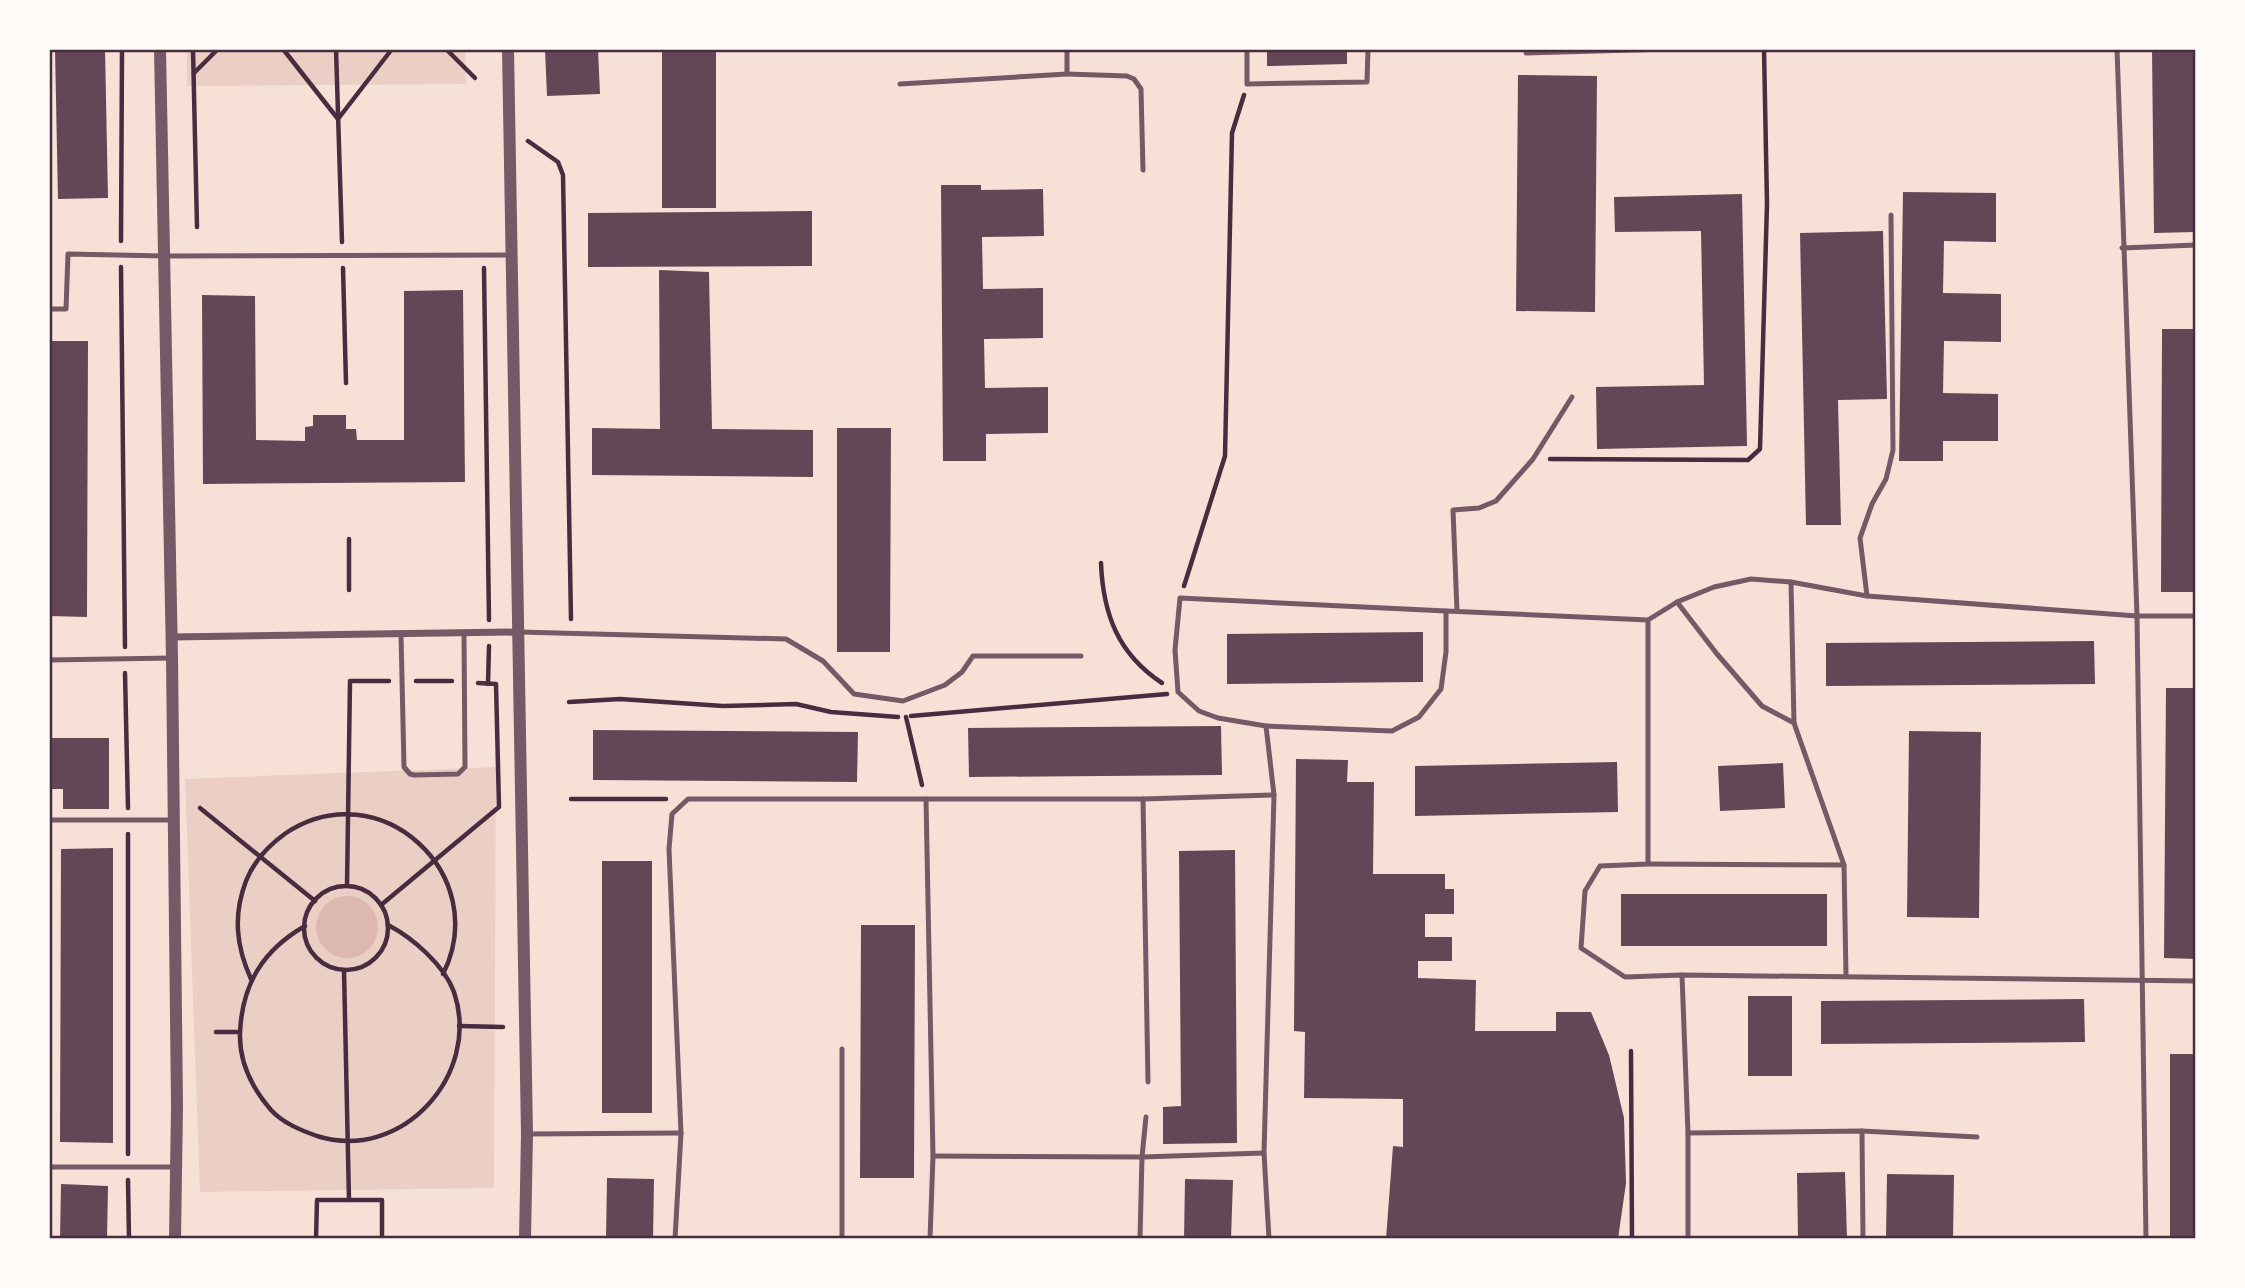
<svg xmlns="http://www.w3.org/2000/svg" width="2245" height="1288" viewBox="0 0 2245 1288" font-family="'Fira Sans Condensed',sans-serif">
<rect width="100%" height="100%" fill="#f7e1d7"/>
<g fill="#ebcfc5">
<polygon points="187,49 465,49 466,84 187,86"/>
<polygon points="496,767 494,1188 200,1192 185,779"/>
</g>
<circle fill="#dcb8b0" cx="347" cy="927" r="31"/>
<g fill="#644757">
<polygon points="55,49 105,49 108,198 58,199"/>
<polygon points="545,49 598,49 600,94 547,96"/>
<rect x="662" y="49" width="54" height="159"/>
<polygon points="1267,49 1347,49 1347,64 1267,66"/>
<polygon points="2152,49 2196,49 2196,232 2154,233"/>
<polygon points="1518,75 1597,76 1595,312 1516,311"/>
<polygon points="941,185 981,185 981,190 1043,189 1044,236 982,237 983,289 1043,288 1043,338 984,339 985,388 1048,387 1048,433 986,434 986,461 943,461"/>
<polygon points="1903,192 1996,193 1996,242 1944,241 1943,293 2001,294 2001,342 1944,341 1943,393 1998,394 1998,441 1943,441 1943,461 1899,461"/>
<polygon points="1742,194 1747,446 1597,449 1596,387 1704,385 1701,231 1615,232 1614,197"/>
<polygon points="812,211 812,266 588,267 588,213"/>
<polygon points="1883,231 1887,399 1838,400 1841,525 1806,525 1800,233"/>
<polygon points="659,270 709,272 712,429 813,430 813,477 592,475 592,428 660,429"/>
<polygon points="463,290 465,482 203,484 202,295 255,296 256,440 305,441 305,427 313,426 313,415 346,415 346,429 356,429 357,440 404,440 404,291"/>
<polygon points="2162,329 2196,329 2196,592 2161,592"/>
<polygon points="49,341 88,341 87,617 49,616"/>
<polygon points="837,428 891,428 890,652 837,652"/>
<polygon points="1423,632 1423,682 1227,684 1227,634"/>
<polygon points="2094,641 2095,684 1826,686 1826,643"/>
<polygon points="2166,688 2196,688 2196,959 2164,958"/>
<polygon points="1221,726 1222,775 969,777 968,728"/>
<polygon points="593,730 858,732 857,782 593,780"/>
<polygon points="1909,731 1981,732 1979,918 1907,917"/>
<polygon points="49,738 109,738 109,809 63,809 63,789 49,789"/>
<polygon points="1296,759 1348,760 1347,782 1374,782 1373,874 1445,874 1445,889 1454,889 1454,914 1425,914 1425,937 1452,937 1452,961 1418,961 1418,978 1476,980 1475,1031 1556,1031 1556,1012 1591,1012 1609,1055 1624,1118 1626,1183 1618,1239 1386,1239 1393,1146 1403,1147 1403,1099 1304,1098 1305,1032 1294,1031"/>
<polygon points="1617,762 1618,812 1415,816 1415,766"/>
<polygon points="1783,763 1785,808 1720,811 1718,766"/>
<polygon points="113,848 113,1143 60,1142 61,849"/>
<polygon points="1235,850 1237,1143 1163,1144 1163,1107 1181,1106 1179,851"/>
<rect x="602" y="861" width="50" height="252"/>
<rect x="1621" y="894" width="206" height="52"/>
<polygon points="861,925 915,925 914,1178 860,1178"/>
<rect x="1748" y="996" width="44" height="80"/>
<polygon points="2084,999 2085,1042 1821,1044 1821,1001"/>
<rect x="2170" y="1054" width="26" height="185"/>
<polygon points="1845,1172 1847,1239 1798,1239 1797,1173"/>
<polygon points="1887,1174 1954,1175 1953,1239 1886,1239"/>
<polygon points="607,1178 654,1179 653,1239 606,1239"/>
<polygon points="1185,1179 1233,1180 1231,1239 1184,1239"/>
<polygon points="61,1184 108,1186 107,1239 60,1239"/>
</g>
<g fill="none" stroke-linecap="round" stroke-linejoin="round">
<g stroke="#4a2c40" stroke-width="4.5">
<polyline points="193,49 197,227"/>
<polyline points="283,49 338,119 392,49"/>
<polyline points="336,49 342,242"/>
<polyline points="446,49 475,78"/>
<polyline points="194,73 218,49"/>
<polyline points="528,141 558,162 563,175 571,619"/>
<polyline points="121,241 122,49"/>
<polyline points="121,267 125,647"/>
<polyline points="343,268 346,383"/>
<polyline points="484,268 489,620"/>
<polyline points="1550,459 1748,460 1760,449 1767,204 1764,49"/>
<polyline points="349,539 349,590"/>
<path d="M1101,563C1103,614 1118,654 1162,683"/>
<polyline points="1184,586 1225,456 1232,133 1244,95"/>
<polyline points="125,673 128,808"/>
<polyline points="416,681 452,681"/>
<polyline points="488,684 489,646"/>
<polyline points="569,702 620,699 723,706 796,704 831,712 898,717"/>
<polyline points="911,716 1167,694"/>
<polyline points="906,717 922,785"/>
<polyline points="571,799 666,799"/>
<polyline points="200,808 315,901"/>
<polyline points="347,886 350,681 389,681"/>
<circle cx="346" cy="928" r="42"/>
<polyline points="381,905 499,807 496,684 478,683"/>
<path d="M305,926C263,950 242,984 240,1033C239,1063 252,1088 271,1110C283,1123 300,1130 317,1136C401,1163 482,1075 454,992C444,965 413,938 388,925"/>
<polyline points="344,970 349,1200"/>
<path d="M251,979C236,946 233,915 246,881C254,861 269,845 286,833C379,771 493,874 443,974"/>
<polyline points="459,1026 503,1027"/>
<polyline points="216,1032 240,1032"/>
<polyline points="1631,1051 1632,1239"/>
<polyline points="128,1154 128,834"/>
<polyline points="128,1180 129,1239"/>
<polyline points="316,1239 317,1200 382,1200 382,1239"/>
</g>
<g stroke="#755966" stroke-width="5">
<polyline points="1247,49 1247,84 1367,82 1368,49"/>
<polyline points="2117,49 2137,616 2146,1239"/>
<polyline points="1526,53 1669,49"/>
<polyline points="1067,74 1127,76 1134,79 1141,89 1143,170"/>
<polyline points="900,84 1067,74 1067,49"/>
<polyline points="2122,248 2196,245"/>
<polyline points="49,309 66,309 68,254 165,256 510,255"/>
<polyline points="1791,582 1794,723"/>
<polyline points="1867,596 1860,538 1872,504 1886,479 1893,450 1891,215"/>
<polyline points="1677,602 1717,654 1762,706 1794,723 1844,865"/>
<polyline points="1457,611 1453,510 1479,508 1496,501 1533,459 1572,397"/>
<polyline points="1648,620 1648,864 1600,866 1585,891 1581,948 1625,977 1682,975 2196,981"/>
<polyline points="519,632 786,639 823,661 854,694 903,701 945,685 962,672 973,656 1081,656"/>
<polyline points="401,634 404,767 410,774 414,775 458,774 465,767 464,634"/>
<polyline points="49,660 172,658"/>
<polyline points="1266,726 1392,731 1419,717 1441,689 1446,652 1446,611 1648,620 1677,602 1714,587 1751,579 1791,582 1867,596 2137,616 2196,616"/>
<polyline points="926,799 933,1156 930,1239"/>
<polyline points="1143,799 1148,1082"/>
<polyline points="49,820 172,820"/>
<polyline points="1648,864 1844,865 1846,976"/>
<polyline points="1682,975 1688,1133 1688,1239"/>
<polyline points="842,1049 842,1239"/>
<polyline points="1862,1131 1977,1137"/>
<polyline points="1688,1133 1862,1131 1863,1239"/>
<polyline points="527,1134 681,1133"/>
<polyline points="933,1156 1142,1157 1146,1117"/>
<polyline points="49,1167 175,1167"/>
<polyline points="675,1239 681,1133 669,849 672,814 688,799 1143,799 1274,795"/>
<polyline points="1140,1239 1142,1157 1264,1153"/>
<polyline points="1269,1239 1264,1153 1274,795 1266,726 1218,718 1199,711 1178,692 1175,650 1180,598 1446,611"/>
</g>
<polyline stroke="#755966" stroke-width="7" points="171,637 518,632"/>
<g stroke="#755966" stroke-width="12">
<polyline points="160,49 172,658 177,1106 175,1239"/>
<polyline points="508,49 527,1134 525,1239"/>
</g>
</g>
<rect width="2245" height="1288" fill="none" stroke="#fffaf5" stroke-width="102"/>
<rect x="51" y="51" width="2143" height="1186" fill="none" stroke="#4a2c40" stroke-width="2.5"/>
</svg>
